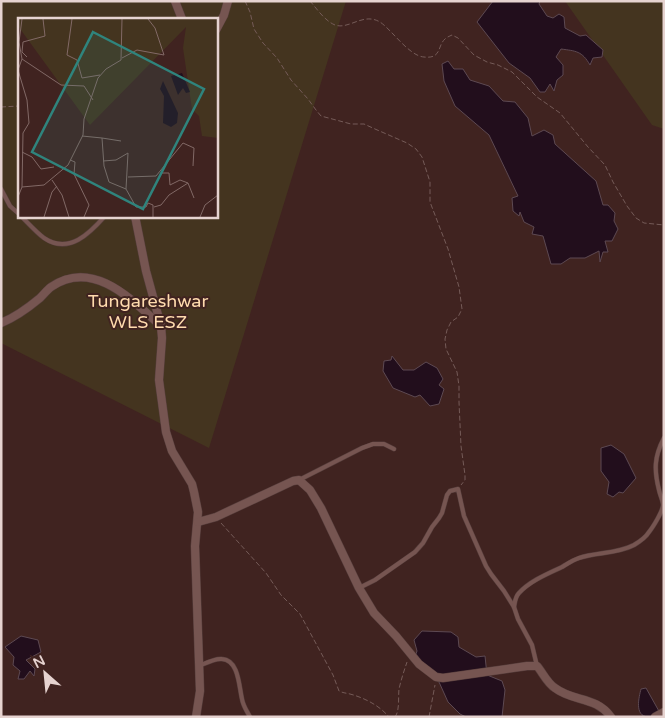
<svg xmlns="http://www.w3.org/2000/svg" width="665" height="718" viewBox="0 0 665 718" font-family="'Varela Round',sans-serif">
<rect width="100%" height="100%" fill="#402320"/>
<g fill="#44341f" fill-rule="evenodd">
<path d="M1,1H346L209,448L1,343ZM19,19H216V216H19Z"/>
<polygon points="565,1 664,1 664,129 652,125"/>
</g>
<g fill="#220e1c" stroke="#5d4952">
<path d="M493,1H540L539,4L547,16L553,18L559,14L564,17L565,28L580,36L586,35L603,50L602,57L593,58L590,65C582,51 576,51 561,49L556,57L563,65V75L557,80L554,91L550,84L545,92H540L530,78L509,63L477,22Z"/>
<polygon points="448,61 454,69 463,69 470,80 489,86 503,101 515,102 528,118 532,136 544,130 553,135 555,144 596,181 603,205 608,205 615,213 614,221 618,229 612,241 605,241 608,252 603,252 600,262 599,251 585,258 570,258 561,264 551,264 543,236 532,234 534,227 524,222 520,212 519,216 513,211 512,198 518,196 489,135 455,106 444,81 442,64"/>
<polygon points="392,356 403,370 414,370 426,362 437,368 443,379 439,385 444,389 439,404 430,406 420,395 415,397 393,388 383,371 384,361 391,360"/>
<polygon points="611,445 624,454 636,478 623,493 619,492 613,497 607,494 609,482 601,471 601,448"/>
<polygon points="422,631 451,632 458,637 459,647 476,657 485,656 487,675 502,681 505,690 502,717 466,717 460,714 448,702 439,682 418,667 414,659 417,651 414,640"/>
<polygon points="21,636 38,640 41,652 26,660 35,669 34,676 30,671 24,679 18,679 20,671 13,665 14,657 5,647"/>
<path d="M646,688L660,713C657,714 651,717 648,717C634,716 639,697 641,689Z"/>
</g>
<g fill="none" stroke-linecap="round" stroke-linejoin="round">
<defs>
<g id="lane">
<polyline points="1,189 10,206 19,214"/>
<path d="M21,216C28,223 36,232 44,238C69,255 90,233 105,216"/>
<polyline points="299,480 362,448 373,444 384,444 394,449"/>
<polyline points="359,588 375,580 415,552 423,543 432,527 439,518 442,513 447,495 450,491 458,489 464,516 486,566 491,574 504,591 514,607 518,619 532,645 537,666"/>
<path d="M514,607C515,602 515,597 519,593C530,581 547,574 562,567C567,564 573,560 579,558C597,552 617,554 634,545C639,542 646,537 649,532C653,527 663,511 663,505C663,501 660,495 659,490C654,470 654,457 664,438"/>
<path d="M199,666C206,663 215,658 222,659C239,660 239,687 242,699C243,706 247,711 250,717"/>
</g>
<g id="street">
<polyline points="175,1 182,19"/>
<polyline points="216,30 224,15 228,1"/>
<polyline points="135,216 146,271 161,326 162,338 159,380 166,432 172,451 192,484 194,492 198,512 195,546 200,691 196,717"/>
<path d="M1,323C16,317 28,308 40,298C44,294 47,290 51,287C93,258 132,300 161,326"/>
<path d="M198,522L216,517L293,481L299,480L310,490L321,508L359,588L374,613L396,636L419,664L436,677L443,678L527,666H537C543,673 547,683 555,688C573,702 596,696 611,717"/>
<polyline points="655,717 664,712"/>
</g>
</defs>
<use href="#lane" stroke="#573f3d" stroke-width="5"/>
<use href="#street" stroke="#573f3d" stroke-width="9"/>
<g stroke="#755b58" stroke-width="1" stroke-dasharray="5 2.5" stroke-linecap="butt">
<polyline points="245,1 250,12 254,29 263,43 277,58 291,80 308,99 316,110 321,116 351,124 364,124 375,129 407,143 416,149 422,157 430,182 430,202 448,249 459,287 462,309 458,317 451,322 447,330 445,339 446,349 457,372 459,386 459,402 461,446 465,475 465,480 461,485"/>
<path d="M310,1C317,9 325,21 335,25C349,30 363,12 380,22C392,30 409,56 424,57C442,59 437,46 445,39C447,37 450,36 452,35L458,38L474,55L487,62L498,65L512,72L537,97L560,113L588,147L605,165L613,182L627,206L636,218L644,223L664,225"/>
<polyline points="1,107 19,106"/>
<path d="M221,523L266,573L281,595L300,614L333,675L339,691C343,693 346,693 350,694C365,698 380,706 389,717"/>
<path d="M395,717C400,710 398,698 399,689C401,680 404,671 407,662"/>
<polyline points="429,717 435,685"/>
</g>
<use href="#lane" stroke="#765551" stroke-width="4"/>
<use href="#street" stroke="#765551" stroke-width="8"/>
</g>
<g text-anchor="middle" stroke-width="4" stroke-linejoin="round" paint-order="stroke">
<g font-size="18" fill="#ffdbae" stroke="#402320">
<text x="148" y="307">Tungareshwar<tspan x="148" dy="21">WLS ESZ</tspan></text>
</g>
</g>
<g transform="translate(18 18)">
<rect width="200" height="200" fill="#402320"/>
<path d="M0,1H200V120L184,118L181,98L174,91L165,30L168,9L72,107L0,8Z" fill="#44341f"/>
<path d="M164,55L172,74L168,75L165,70L160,77L153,58ZM145,63L160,95L159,105L153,109L145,105L146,78L142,71Z" fill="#220e1c"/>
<path fill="none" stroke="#826966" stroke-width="1" d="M4,1L1,24L4,41L0,52L9,82L11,105L5,115L4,169M54,1L49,37L59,42L64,60L82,57M9,39L4,34L5,24L27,18L25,1M104,40L119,32L146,37L137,10L130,1M4,41L43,67L66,68L75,82M64,118L84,120L86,148L91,164L108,171L118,189H128L130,185L135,187V199M84,120L103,123M4,134L14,139L23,151L36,149M52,142L57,144L56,156L71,187L66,199M85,143L98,142L110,135M110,159L138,158L165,125L176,130L175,148M34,162L44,177L51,199M170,165L176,180M108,171L110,135M0,179L4,169L26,167L50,147L65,117L66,101L80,60L88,51L103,42L104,1M136,189L143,187L151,177L170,165L162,162L152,167L151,155H143M26,199L34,174L39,168M182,199L187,187L200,177"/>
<path fill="#2f847d" fill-opacity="0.15" stroke="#2f847d" stroke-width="2.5" d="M75,14L186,71L125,191L14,134Z"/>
<rect width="200" height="200" fill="none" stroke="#e6d3d0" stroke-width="2.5"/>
</g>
<rect width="665" height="718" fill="none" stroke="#e6d3d0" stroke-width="5"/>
<g transform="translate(45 673) rotate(333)" stroke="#402320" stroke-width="4" paint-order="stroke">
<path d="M0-4L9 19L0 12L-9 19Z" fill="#e6d3d0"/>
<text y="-8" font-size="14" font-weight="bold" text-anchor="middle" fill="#e6d3d0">N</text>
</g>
</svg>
